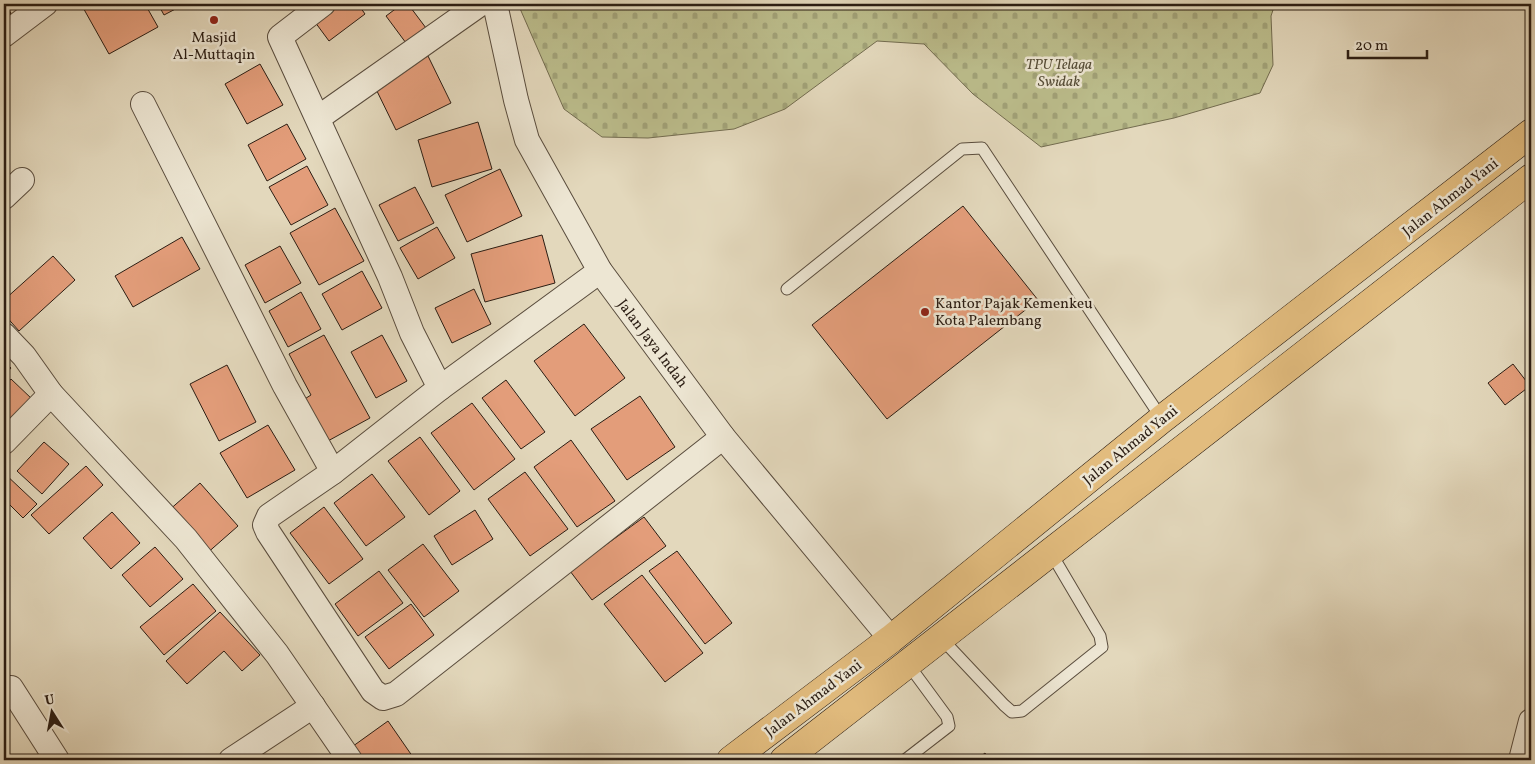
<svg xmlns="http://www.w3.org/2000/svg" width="1535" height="764" viewBox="0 0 1535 764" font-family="Vollkorn,serif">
<defs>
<pattern id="cemetery-stones" width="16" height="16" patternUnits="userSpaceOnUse" patternTransform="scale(1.25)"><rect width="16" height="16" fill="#bbbc8b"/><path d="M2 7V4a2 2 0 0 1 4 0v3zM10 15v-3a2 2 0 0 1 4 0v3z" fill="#a1a177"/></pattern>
</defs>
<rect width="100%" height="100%" fill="#e3d8bc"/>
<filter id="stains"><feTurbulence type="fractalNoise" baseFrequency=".004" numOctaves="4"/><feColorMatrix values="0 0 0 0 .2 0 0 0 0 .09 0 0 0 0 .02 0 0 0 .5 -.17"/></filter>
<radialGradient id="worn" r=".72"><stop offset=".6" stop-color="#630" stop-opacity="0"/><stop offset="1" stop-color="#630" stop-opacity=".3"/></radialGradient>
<polygon fill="url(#cemetery-stones)" stroke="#736c4f" points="518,4 1275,4 1271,16 1273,65 1260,93 1174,118 1041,147 973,94 924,44 877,41 785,109 734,129 648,138 602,137 564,109"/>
<g fill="#e39d7a" stroke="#2b1d13">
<polygon points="4,4 11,13 4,19"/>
<polygon points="81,4 145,4 158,27 109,54"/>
<polygon points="158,4 185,4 164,15"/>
<polygon points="331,4 358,4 365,14 329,41 312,18"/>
<polygon points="402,4 408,4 426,28 406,43 386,16"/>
<polygon points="428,56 451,103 396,130 373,83"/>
<polygon points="260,64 283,105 247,124 225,84"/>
<polygon points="478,122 492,169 432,187 418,140"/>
<polygon points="287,124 306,159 267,181 248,145"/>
<polygon points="307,166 328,205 291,225 269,187"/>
<polygon points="500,169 522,216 467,242 445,195"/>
<polygon points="415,187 434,223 398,241 379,205"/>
<polygon points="963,206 1038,300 887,419 812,325"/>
<polygon points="335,208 364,261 319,285 290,233"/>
<polygon points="437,227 455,258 418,279 400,248"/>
<polygon points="542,235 555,283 485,302 471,254"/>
<polygon points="182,237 200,269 133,307 115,276"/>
<polygon points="280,246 301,283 265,303 245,265"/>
<polygon points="53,256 75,280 19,331 4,314 4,300"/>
<polygon points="362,271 382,308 342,330 322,294"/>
<polygon points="474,289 491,324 452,343 435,308"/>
<polygon points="301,292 321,329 288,347 269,311"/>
<polygon points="584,324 625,378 575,416 534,361"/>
<polygon points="324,335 370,418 326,442 303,400 311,395 289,354"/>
<polygon points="382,335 407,381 376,398 351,352"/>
<polygon points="4,361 11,368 4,376"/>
<polygon points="1513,364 1530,386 1505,405 1488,383"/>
<polygon points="227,365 256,422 219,441 190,384"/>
<polygon points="11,379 32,399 4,428 4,387"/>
<polygon points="506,380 545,432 521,449 482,398"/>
<polygon points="640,396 675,447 627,480 591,429"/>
<polygon points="472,403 515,459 474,490 431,433"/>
<polygon points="268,425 295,470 247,498 220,453"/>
<polygon points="420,437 460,491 429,515 388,461"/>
<polygon points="571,440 615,501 577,527 534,467"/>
<polygon points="44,442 69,464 42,494 17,471"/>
<polygon points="86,466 103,485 49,534 31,515"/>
<polygon points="525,472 568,529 530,556 488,499"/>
<polygon points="4,473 37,504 23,518 4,499"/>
<polygon points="372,474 405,517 366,546 334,503"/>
<polygon points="200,483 238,526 205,555 167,512"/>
<polygon points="324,507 363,559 329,584 290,533"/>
<polygon points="475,510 493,539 452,565 434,536"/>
<polygon points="112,512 140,543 111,569 83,538"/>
<polygon points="644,517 666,546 592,600 570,571"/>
<polygon points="423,544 459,591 424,617 388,570"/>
<polygon points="155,547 183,579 150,607 122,575"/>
<polygon points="677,551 732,623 705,644 649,571"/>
<polygon points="379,571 403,603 358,636 335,604"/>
<polygon points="642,575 703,653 665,682 604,604"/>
<polygon points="193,584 216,611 164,655 140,627"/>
<polygon points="411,604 434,635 389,669 365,637"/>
<polygon points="220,612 260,655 242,671 224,651 187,684 166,661"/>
<polygon points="388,721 415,760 357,760 349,749"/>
<polygon points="985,753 990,760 976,760"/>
</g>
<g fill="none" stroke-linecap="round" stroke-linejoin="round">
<defs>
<g id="service">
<polyline points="787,289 962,149 982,148 1162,419"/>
<polyline points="941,638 1004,705 1012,712 1022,711 1102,647 1100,636 1051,553"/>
<polyline points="905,760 949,726 947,717 908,664"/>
</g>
<g id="minor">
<polyline points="323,4 280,37 390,277 412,333 440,388"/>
<polyline points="495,4 516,100 527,140 600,271 723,437 891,639"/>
<polyline points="4,35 45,4"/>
<polyline points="143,104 285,386 333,472"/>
<polyline points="318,118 480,4"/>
<polyline points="4,197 22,180"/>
<polyline points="600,271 440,388 333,472 269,516 265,525 268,532 373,691 383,698 396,694 723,437"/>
<polyline points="4,335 24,356 51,394 186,539 277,654 350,760"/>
<polyline points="4,442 51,394"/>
<polyline points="11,688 57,760"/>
<polyline points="231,760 313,706"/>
<polyline points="1521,760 1531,721"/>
</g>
<g id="trunk">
<polyline points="731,760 891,639 1162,419 1531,133"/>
<polyline points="784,760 1531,178"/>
</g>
</defs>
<use href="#service" stroke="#594c3d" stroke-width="13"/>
<use href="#minor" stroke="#594c3d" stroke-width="26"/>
<use href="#trunk" stroke="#2b1d13" stroke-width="29"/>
<use href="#service" stroke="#ede6d3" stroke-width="11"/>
<use href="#minor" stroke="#ede6d3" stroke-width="24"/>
<use href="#trunk" stroke="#e2bc7e" stroke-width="28"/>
</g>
<g fill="#8f2418" stroke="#ede6d3" stroke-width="2">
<circle cx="214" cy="20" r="5"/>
<circle cx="925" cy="312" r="5"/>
</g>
<g text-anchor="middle" stroke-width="5" stroke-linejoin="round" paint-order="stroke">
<g font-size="15" fill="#2b1d13" stroke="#ede6d3">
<text x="214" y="42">Masjid<tspan x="214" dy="17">Al-Muttaqin</tspan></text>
<text x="935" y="308" text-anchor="start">Kantor Pajak Kemenkeu<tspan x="935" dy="17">Kota Palembang</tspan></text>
</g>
<g font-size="15" font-style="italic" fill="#564d37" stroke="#ede6d3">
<text x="1059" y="69">TPU Telaga<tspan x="1059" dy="17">Swidak</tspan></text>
</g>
<g font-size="15" fill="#2b1d13" stroke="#ede6d3">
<text transform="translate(1450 197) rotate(-38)" y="5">Jalan Ahmad Yani</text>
<text transform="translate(653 343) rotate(53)" y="5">Jalan Jaya Indah</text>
<text transform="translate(1130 445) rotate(-39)" y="5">Jalan Ahmad Yani</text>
<text transform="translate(813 698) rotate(-37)" y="5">Jalan Ahmad Yani</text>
</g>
</g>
<rect width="1535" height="764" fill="none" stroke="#e3d8bc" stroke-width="20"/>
<rect x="5" y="5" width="1525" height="754" fill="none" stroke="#2b1d13" stroke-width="2.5"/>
<rect x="10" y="10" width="1515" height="744" fill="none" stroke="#2b1d13"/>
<g transform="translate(52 712) rotate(349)" stroke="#ede6d3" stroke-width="4" paint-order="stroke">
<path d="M0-4L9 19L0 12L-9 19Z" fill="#2b1d13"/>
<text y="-8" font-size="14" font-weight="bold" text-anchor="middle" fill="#2b1d13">U</text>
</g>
<path d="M1348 50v8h79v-8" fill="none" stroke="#2b1d13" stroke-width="2.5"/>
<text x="1355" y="50" font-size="15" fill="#2b1d13" stroke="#ede6d3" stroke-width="4" paint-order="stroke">20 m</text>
<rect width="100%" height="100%" filter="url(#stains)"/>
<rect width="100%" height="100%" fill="url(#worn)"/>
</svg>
